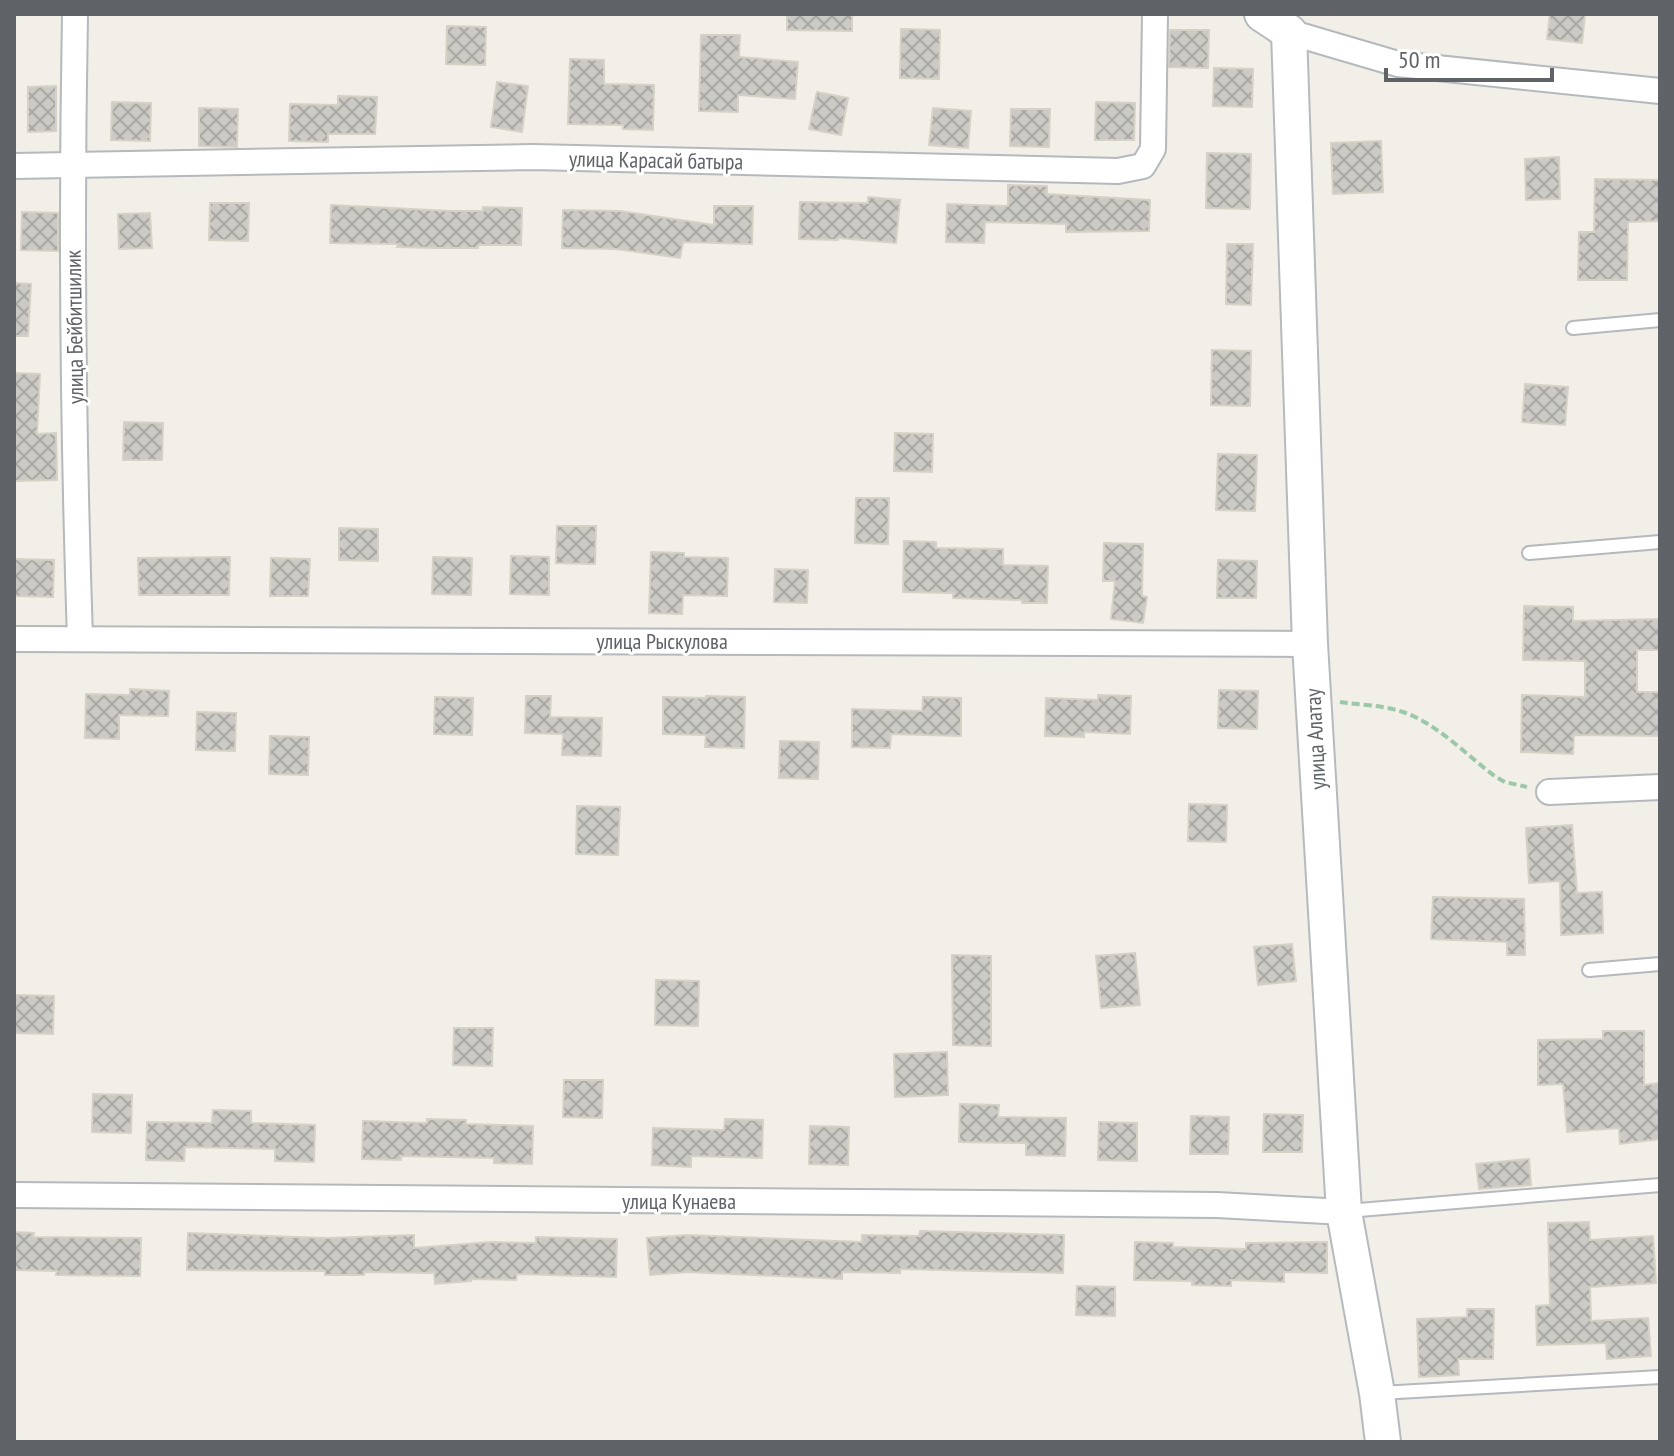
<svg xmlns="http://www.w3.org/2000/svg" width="1674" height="1456" viewBox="0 0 1674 1456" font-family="'PT Sans Narrow',sans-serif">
<defs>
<pattern id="building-cross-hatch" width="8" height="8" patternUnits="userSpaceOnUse" patternTransform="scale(2)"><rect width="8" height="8" fill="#cccac5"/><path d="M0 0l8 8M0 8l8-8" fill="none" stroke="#a9a8a4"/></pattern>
</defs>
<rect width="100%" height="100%" fill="#f1efe8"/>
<g fill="url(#building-cross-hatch)" stroke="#d6d1c6" stroke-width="2">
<polygon points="787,14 852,14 852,31 787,30"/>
<polygon points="1550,14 1585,14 1582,43 1547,39"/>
<polygon points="447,26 486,27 485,65 446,64"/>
<polygon points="901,29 940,30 939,79 900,78"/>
<polygon points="1170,30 1209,30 1208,68 1169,67"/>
<polygon points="701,35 740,35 739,57 798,62 795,99 738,95 738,112 699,111"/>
<polygon points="570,59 604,60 604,84 654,85 653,130 623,129 623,125 568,124"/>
<polygon points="1214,68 1253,69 1252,107 1213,106"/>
<polygon points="497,82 528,86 522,132 491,127"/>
<polygon points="56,86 56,131 28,132 28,87"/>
<polygon points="817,92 848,98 841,135 809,129"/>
<polygon points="338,96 377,97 375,134 328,134 328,142 289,141 290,104 338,105"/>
<polygon points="112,102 151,103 150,141 111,140"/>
<polygon points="1096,102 1135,103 1134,140 1095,140"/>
<polygon points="199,108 238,109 237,147 199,146"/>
<polygon points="933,108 971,111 968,148 929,145"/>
<polygon points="1011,109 1050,109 1049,147 1010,146"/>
<polygon points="1381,141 1383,192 1333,194 1331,143"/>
<polygon points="1207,153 1251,154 1250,209 1206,208"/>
<polygon points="1559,157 1560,199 1526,200 1525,159"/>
<polygon points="1595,179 1660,180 1660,221 1628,222 1627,280 1578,280 1579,232 1594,232"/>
<polygon points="1008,185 1047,186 1047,194 1150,200 1149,231 1066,232 1066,224 985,222 984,243 946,242 947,204 1008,206"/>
<polygon points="868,197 900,200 896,243 838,238 838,240 799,239 800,202 868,203"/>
<polygon points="210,203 249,203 248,241 209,240"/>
<polygon points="331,205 451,211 483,211 483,207 522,208 521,245 478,245 478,248 436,248 397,247 398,244 330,243"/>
<polygon points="714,206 753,206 752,244 683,242 680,258 616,249 562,248 563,210 620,211 714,225"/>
<polygon points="22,212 58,213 58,251 21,250"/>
<polygon points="150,213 152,248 119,249 118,214"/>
<polygon points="1227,244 1253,244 1251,305 1226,304"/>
<polygon points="14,283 31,284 28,336 14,336"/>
<polygon points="1212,350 1251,351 1250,406 1211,405"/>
<polygon points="14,373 40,374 37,434 56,433 57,480 14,481"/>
<polygon points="1525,384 1568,387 1565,425 1522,422"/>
<polygon points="124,422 163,423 162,460 123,460"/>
<polygon points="895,433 933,434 932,472 894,471"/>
<polygon points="1218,454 1257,455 1255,511 1216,510"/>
<polygon points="856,498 889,498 888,544 855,543"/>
<polygon points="557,526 596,526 595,564 556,563"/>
<polygon points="339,528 378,529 378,561 339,560"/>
<polygon points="904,541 936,542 936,548 1003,549 1003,565 1048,566 1047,603 1022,603 1022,600 953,598 953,593 903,592"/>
<polygon points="1104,543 1143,544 1142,596 1147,597 1143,623 1111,619 1115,581 1103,581"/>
<polygon points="651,552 684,553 684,557 728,558 727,596 683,595 682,614 649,613"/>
<polygon points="511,556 549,557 549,595 510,594"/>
<polygon points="230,557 229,595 139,595 138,558"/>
<polygon points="433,557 472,558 471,595 432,594"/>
<polygon points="271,558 310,559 308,596 270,596"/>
<polygon points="15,559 54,560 53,597 14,596"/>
<polygon points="1218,560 1257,561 1256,598 1217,598"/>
<polygon points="775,569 808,570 807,603 774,602"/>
<polygon points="1524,606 1573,607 1573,621 1660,619 1660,650 1637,650 1637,692 1660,692 1660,736 1574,735 1573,754 1521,752 1522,695 1585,697 1585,661 1523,660"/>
<polygon points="130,689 169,691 168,716 119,715 119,739 85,738 86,694 130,695"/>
<polygon points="1219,690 1258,691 1257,729 1218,728"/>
<polygon points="1098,695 1131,696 1130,734 1084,732 1084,737 1045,736 1046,698 1098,700"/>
<polygon points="526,696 551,696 550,717 602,718 601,756 562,755 563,734 525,733"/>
<polygon points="706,696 745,697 744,748 705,747 706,735 663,734 663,697 706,698"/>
<polygon points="435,697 473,698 472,735 434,734"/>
<polygon points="923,697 961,698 961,736 891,734 890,748 852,747 852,709 922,711"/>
<polygon points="197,712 236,713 235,751 196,750"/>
<polygon points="270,736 309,737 308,775 269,774"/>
<polygon points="780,741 819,742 818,779 779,778"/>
<polygon points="1189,804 1227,805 1226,842 1188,841"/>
<polygon points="577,806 620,807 618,855 576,854"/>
<polygon points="1572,825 1577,893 1602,892 1603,933 1561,935 1560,881 1529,883 1526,828"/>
<polygon points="1433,897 1524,899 1525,955 1507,955 1507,942 1431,939"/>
<polygon points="1292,944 1296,981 1258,985 1254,947"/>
<polygon points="1135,953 1140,1005 1101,1008 1096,956"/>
<polygon points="952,955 991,956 991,1046 953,1045"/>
<polygon points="656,980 699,981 698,1026 655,1025"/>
<polygon points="15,995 54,996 53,1034 14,1033"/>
<polygon points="454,1028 493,1028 492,1066 453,1065"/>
<polygon points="1603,1031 1644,1031 1644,1085 1660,1083 1660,1139 1620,1144 1619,1128 1567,1132 1563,1084 1538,1085 1538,1040 1603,1039"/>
<polygon points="947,1052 948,1095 895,1097 894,1054"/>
<polygon points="564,1080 603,1080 602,1118 563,1117"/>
<polygon points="93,1094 132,1095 131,1133 92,1132"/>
<polygon points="960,1104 999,1105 998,1117 1066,1118 1065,1156 1026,1155 1026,1143 959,1142"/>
<polygon points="213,1110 251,1111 251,1123 315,1125 314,1162 275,1161 275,1149 185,1147 184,1161 146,1160 147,1122 212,1123"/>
<polygon points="1264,1114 1303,1115 1302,1152 1263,1152"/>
<polygon points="1191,1116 1229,1117 1228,1154 1190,1154"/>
<polygon points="427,1119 466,1120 466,1124 533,1126 532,1164 494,1163 494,1158 401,1156 401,1160 362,1159 363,1121 427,1123"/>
<polygon points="725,1119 763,1120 762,1158 691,1156 691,1167 652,1165 653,1128 724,1130"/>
<polygon points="1099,1122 1137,1123 1137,1161 1098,1160"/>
<polygon points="810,1126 849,1127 848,1165 809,1164"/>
<polygon points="1529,1159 1531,1185 1479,1189 1476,1164"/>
<polygon points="1589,1222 1590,1240 1653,1236 1656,1283 1590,1287 1591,1321 1648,1318 1651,1356 1607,1359 1606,1343 1537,1345 1536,1306 1550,1305 1548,1223"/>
<polygon points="920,1231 1064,1235 1063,1273 900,1269 900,1273 842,1272 842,1279 688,1272 650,1275 647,1238 687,1235 862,1242 862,1235 919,1236"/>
<polygon points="14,1232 34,1233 33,1237 141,1238 140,1276 56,1275 57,1271 14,1270"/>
<polygon points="188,1233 326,1238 414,1235 414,1248 491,1242 536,1243 536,1237 617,1239 616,1277 517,1274 516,1280 471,1279 471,1281 435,1284 434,1273 364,1272 364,1275 325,1275 325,1271 187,1270"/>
<polygon points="1135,1242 1173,1243 1173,1247 1246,1249 1246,1243 1327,1242 1327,1273 1284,1272 1284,1282 1231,1280 1231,1286 1192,1285 1192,1281 1134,1280"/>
<polygon points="1077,1286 1115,1287 1115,1316 1076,1315"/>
<polygon points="1467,1309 1494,1309 1493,1359 1458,1359 1459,1375 1419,1377 1417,1319 1467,1317"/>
</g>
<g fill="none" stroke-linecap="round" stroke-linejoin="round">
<defs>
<g id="lane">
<polyline points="1573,328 1660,320"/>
<polyline points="1529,553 1660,542"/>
<polyline points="1589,970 1660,964"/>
<polyline points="1347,1211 1660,1185"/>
<polyline points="1380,1393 1660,1377"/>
</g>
<g id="street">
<path d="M75,14C71,222 73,431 80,639"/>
<polyline points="1289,32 1398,64 1660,91"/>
<polyline points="14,166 533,157 1118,171 1143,166 1153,149 1155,14"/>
<polyline points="14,639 1310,644"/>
<polyline points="1549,792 1660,787"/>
<polyline points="14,1195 1217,1205 1344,1212"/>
</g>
<polyline id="secondary" points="1262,14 1289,32 1310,644 1344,1212 1377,1393 1383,1442"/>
</defs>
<use href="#lane" stroke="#b5b8bc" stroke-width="16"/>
<use href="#street" stroke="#b5b8bc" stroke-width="28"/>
<use href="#secondary" stroke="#b6babf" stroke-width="38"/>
<path stroke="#9cc7a9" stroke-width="4" stroke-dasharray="8 4" stroke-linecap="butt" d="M1340,702C1360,705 1383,705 1403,712C1438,724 1466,755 1496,777L1505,782L1527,787"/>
<use href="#lane" stroke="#fff" stroke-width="12"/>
<use href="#street" stroke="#fff" stroke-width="24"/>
<use href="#secondary" stroke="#fff" stroke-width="34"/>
</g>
<g text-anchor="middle" stroke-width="6" stroke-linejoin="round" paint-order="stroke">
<g font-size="22" fill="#5f6368" stroke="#fff">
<text transform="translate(656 160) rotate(1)" y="8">улица Карасай батыра</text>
<text transform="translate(74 327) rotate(-91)" y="8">улица Бейбитшилик</text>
<text x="662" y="649">улица Рыскулова</text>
<text transform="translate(1315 739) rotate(-93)" y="8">улица Алатау</text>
<text x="679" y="1209">улица Кунаева</text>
</g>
</g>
<rect width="1674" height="1456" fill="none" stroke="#5f6368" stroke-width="32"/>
<path d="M1386 68v12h166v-12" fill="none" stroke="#5f6368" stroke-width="4"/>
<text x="1398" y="68" font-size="24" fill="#5f6368" stroke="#ffffff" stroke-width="6" paint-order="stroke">50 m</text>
</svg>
